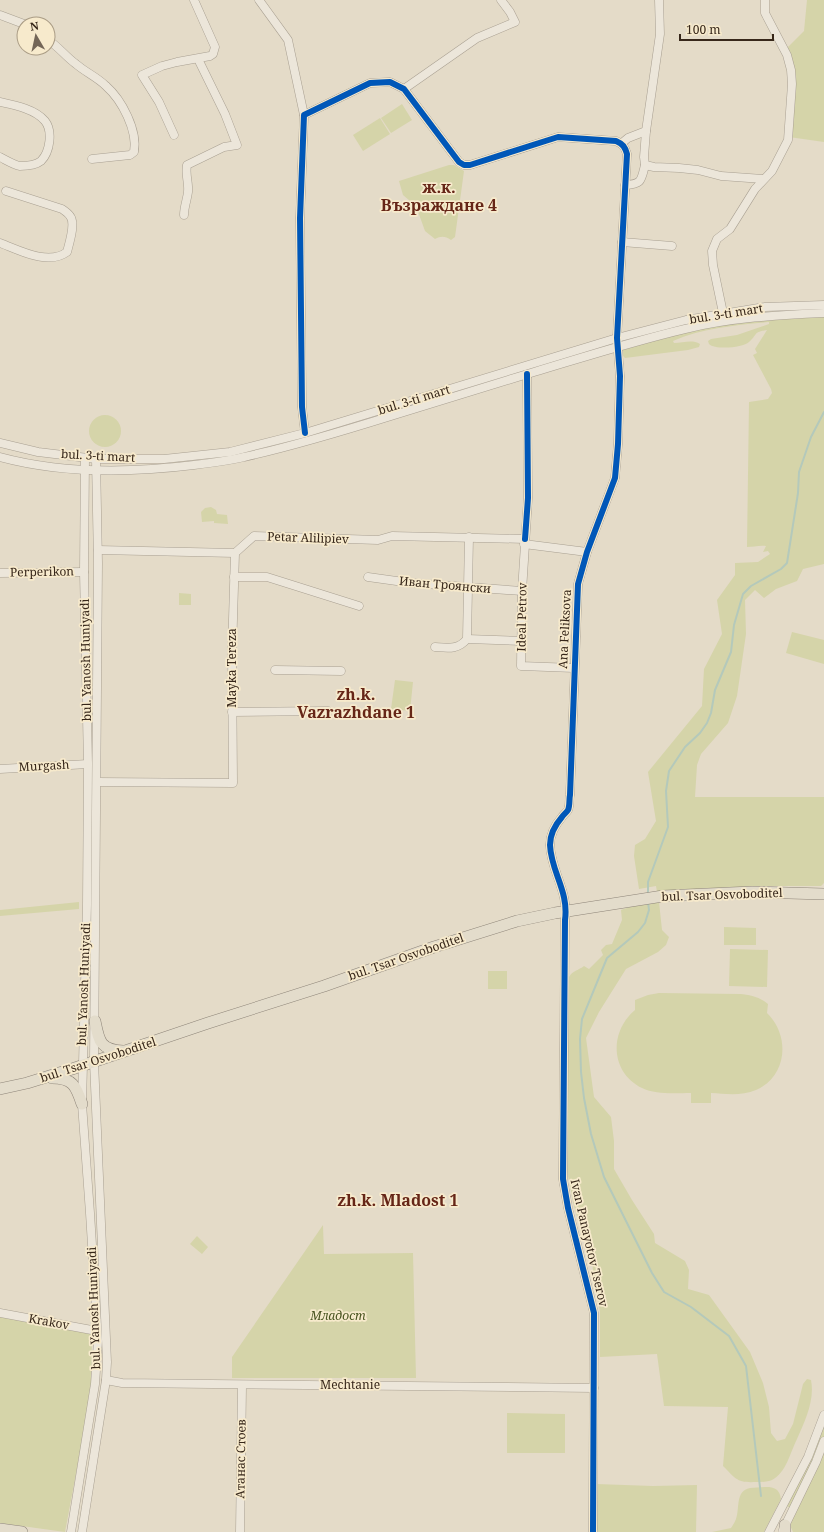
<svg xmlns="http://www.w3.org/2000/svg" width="824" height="1532" viewBox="0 0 824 1532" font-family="'Noto Serif',serif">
<rect width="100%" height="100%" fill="#e4dbc8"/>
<g fill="#d5d4a9">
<polygon points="807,0 824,0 824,142 789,137 791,89 784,51 804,31"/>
<polygon points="402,104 412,120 391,133 381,118"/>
<polygon points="380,118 390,134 363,151 353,135"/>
<path d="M449,165H454L464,171L455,237L451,240C445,236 441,236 435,239L425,231L416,206L403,195L399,181Z"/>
<path d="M824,315V564L803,569L797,581L776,589L764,598L755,590L745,600L746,634L737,696L728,723L701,754L697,765L695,797H824V883L821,886H763L657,892L656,886L639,889L634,856L635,845L645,839L656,821L648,772L702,706L704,669L722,634L717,600L735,575V563L758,562L770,554L768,551L763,552L766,546C760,545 753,547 747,547L749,402L768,399L772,393L771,389L753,355L757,353L755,349L767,330C753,332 758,334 749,342C743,348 715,350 709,344L708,341L711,339L737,335L769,324V322C737,325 702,328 673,341L674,343C683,343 692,339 700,344L699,347L688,350L625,358L623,356V350L626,347L692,330L766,319H796Z"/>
<circle cx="105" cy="431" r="16"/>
<polygon points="211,507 216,510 217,514 227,515 228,524 214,523 214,521 202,522 201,512 205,508"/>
<polygon points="179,593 191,594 191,605 179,605"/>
<polygon points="792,632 824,640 824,664 786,653"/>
<polygon points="395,680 413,682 410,711 391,709"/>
<polygon points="79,902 79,909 0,916 0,910"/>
<path d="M659,902L662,930L669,937L666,945L658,952L626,969L599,1012L586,1038L594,1097L611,1117L614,1141V1169L632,1200L654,1234L655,1243L685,1261L689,1270L688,1289L709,1295L750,1352L763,1383L769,1407L771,1433L777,1441L785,1439L793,1424L803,1384L807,1379L811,1380C815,1400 805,1421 797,1439C790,1453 786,1473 772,1480C768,1482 761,1482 756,1482C737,1483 736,1479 723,1466L728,1407L664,1406L657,1354L600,1357V1312L593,1272L592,1257L590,1249L581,1231L573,1202L567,1171L569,977C572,971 579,970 584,966L589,969L603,955L601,950L606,945L612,944L622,920L621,910L635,905Z"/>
<polygon points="724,927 756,928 756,945 724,945"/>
<polygon points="730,949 768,950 767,987 729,986"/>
<rect x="488" y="971" width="19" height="18"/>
<path d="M659,993L740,994C750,995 760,997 768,1004L767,1013C790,1035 788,1076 756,1090C742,1096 726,1094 711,1093V1103H691V1093C676,1093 656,1095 642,1088C610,1072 609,1032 635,1010V1000L648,995Z"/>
<polygon points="323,1225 324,1254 413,1253 416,1378 232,1378 232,1357"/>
<polygon points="197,1236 208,1247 202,1254 190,1244"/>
<polygon points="0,1316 92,1334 91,1394 65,1532 0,1523"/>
<polygon points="507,1413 565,1414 565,1453 507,1453"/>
<polygon points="824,1415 824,1532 793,1532 789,1523 793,1510 784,1504"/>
<polygon points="596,1484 653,1486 697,1485 696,1532 598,1532 596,1527"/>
<path d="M750,1488C763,1488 779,1482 781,1499L764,1532H712L731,1528C733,1525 735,1522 736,1519C740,1508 735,1491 750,1488Z"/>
</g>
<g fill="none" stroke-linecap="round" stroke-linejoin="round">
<g stroke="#b4c9bb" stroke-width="2">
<polyline points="648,894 648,882 668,827 666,791 669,771 685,747 700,733 707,723 711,713 715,690 731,652 734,625 743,594 751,586 781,569 787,563 798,493 799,472 811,437 824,412"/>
<polyline points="648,902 649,910 645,923 638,932 607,958 582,1019 580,1039 581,1072 584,1098 591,1134 604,1177 652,1273 664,1292 691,1307 729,1336 746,1366 761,1496"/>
</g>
<defs>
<g id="minor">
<polyline points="259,0 288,40 304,115"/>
<polyline points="659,0 660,34 646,131 644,157 645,165 654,167 679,168 698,170 721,176 763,179"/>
<polyline points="0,15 24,24"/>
<path d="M48,40C58,46 66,57 76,64C85,72 97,77 106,86C122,100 138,131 134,152L130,155L92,159"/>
<polyline points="404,89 477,38 515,22 510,12 501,0"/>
<path d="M0,102C14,105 35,109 45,121C53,131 50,152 41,161C36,165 26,166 20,166C14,165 6,160 0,157"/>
<polyline points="174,135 159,102 142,75 162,66 177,62 210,56 213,54 215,47 194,0"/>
<polyline points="622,143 628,138 646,131"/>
<path d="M625,185C642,184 641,181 645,165"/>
<path d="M184,215C184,207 187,200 188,192C189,183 185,174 187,165L224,147L237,145L225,114L198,59"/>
<polyline points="622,242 672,246"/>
<path d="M0,243C19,250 48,266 67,252C69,244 76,223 70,216C68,213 65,211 62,209L6,191"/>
<polyline points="723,313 713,265 712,251 717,239 730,229 755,189 772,171 788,140 792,84 791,70 787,55 765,13 765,0"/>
<polyline points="527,374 528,498 522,591 521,666 574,668"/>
<path d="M305,433L302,407L300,218L304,115L370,83L390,82L404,89L459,162L464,165H470L558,137L616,141C623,144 625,147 627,154L617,338L620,376L618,444L615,478L587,552L578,584L570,795C569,799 570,806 568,810C567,812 563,815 562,817C555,825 550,834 550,845C551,872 569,891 565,920L563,1179L568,1208L594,1313L593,1532"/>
<polyline points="0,443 38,452 96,459 164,459 230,452 305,433 617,338 686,320 765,307 824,305"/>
<path d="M0,457C63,474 129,473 194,465C211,463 228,461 244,457C294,446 343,431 391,416C439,401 486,387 534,372C584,357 634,341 685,329C730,318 778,315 824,313"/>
<polyline points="524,544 587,552"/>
<polyline points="98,550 235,553 254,536 378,540 392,536 525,539"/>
<polyline points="0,573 84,572"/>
<polyline points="234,577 267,577 359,606"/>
<polyline points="368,577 411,583 522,591"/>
<polyline points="467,639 522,641"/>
<path d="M435,647C448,648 458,650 467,639L469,537"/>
<polyline points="275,670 341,671"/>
<polyline points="232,712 328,711"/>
<polyline points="0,769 88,764"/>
<polyline points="97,782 233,783 232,652 235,553"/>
<polyline points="0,1313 97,1331"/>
<path d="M106,1380L122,1383C279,1386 437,1385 594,1388"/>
<polyline points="783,1530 816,1462 824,1441"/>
<polyline points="71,1532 95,1384 98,1341 90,1213 82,1104 87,905 88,764 84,572 85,458"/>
<polyline points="82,1532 106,1380 107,1362 94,1062 98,563 96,459"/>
<polyline points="240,1532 242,1386"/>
<polyline points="769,1532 808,1457 824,1415"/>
</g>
<g id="major">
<path d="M95,1021C99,1041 100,1050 123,1051"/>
<path d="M52,1078C73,1078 76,1086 82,1104"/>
<polyline points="0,1089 27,1083 72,1069 208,1023 324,986 434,947 517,921 555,913 663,896 752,892 824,894"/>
<polyline points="785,1525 785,1532"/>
<polyline points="0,1529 22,1532"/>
</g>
</defs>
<use href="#minor" stroke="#a9a092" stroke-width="9"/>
<use href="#major" stroke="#8e8579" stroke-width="12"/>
<use href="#minor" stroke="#ece6da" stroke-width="8"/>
<use href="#major" stroke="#e3dccb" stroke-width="11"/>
<defs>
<g id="cycleway">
<path d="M305,433L302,407L300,218L304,115L370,83L390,82L404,89L459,162L464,165H470L558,137L616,141C623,144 625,147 627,154L617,338L620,376L618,444L615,478L587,552L578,584L570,795C569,799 570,806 568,810C567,812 563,815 562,817C555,825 550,834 550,845C551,872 569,891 565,920L563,1179L568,1208L594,1313L593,1532"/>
<polyline points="525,539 528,498 527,374"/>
</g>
</defs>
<use href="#cycleway" stroke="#f7eacc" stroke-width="8"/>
<use href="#cycleway" stroke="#0057b8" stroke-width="6"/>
</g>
<g text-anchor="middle" stroke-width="3.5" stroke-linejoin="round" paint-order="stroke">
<g font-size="12" fill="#37271a" stroke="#f7eacc">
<text transform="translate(726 314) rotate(-9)" y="4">bul. 3-ti mart</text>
<text transform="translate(414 400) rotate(-17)" y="4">bul. 3-ti mart</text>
<text transform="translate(98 456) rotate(3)" y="4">bul. 3-ti mart</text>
<text transform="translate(308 538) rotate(2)" y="4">Petar Alilipiev</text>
<text transform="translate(42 572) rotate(-1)" y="4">Perperikon</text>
<text transform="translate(445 585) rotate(5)" y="4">Иван Троянски</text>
<text transform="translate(522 617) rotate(-89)" y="4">Ideal Petrov</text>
<text transform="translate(565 629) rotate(-87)" y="4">Ana Feliksova</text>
<text transform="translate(86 660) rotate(-91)" y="4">bul. Yanosh Huniyadi</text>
<text transform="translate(232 668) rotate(-90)" y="4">Mayka Tereza</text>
<text transform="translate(44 766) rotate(-3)" y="4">Murgash</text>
<text transform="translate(722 895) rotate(-2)" y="4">bul. Tsar Osvoboditel</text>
<text transform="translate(406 957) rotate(-19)" y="4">bul. Tsar Osvoboditel</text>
<text transform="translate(84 984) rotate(-88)" y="4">bul. Yanosh Huniyadi</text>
<text transform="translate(98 1060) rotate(-18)" y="4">bul. Tsar Osvoboditel</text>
<text transform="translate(589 1243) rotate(77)" y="4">Ivan Panayotov Tserov</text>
<text transform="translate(94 1308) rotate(-92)" y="4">bul. Yanosh Huniyadi</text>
<text transform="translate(49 1322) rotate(10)" y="4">Krakov</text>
<text x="350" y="1389">Mechtanie</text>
<text transform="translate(241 1459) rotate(-89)" y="4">Атанас Стоев</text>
</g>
<g font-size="12" font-style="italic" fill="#495420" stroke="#f7eacc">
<text x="338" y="1320">Младост</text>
</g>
<g font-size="16" font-weight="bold" fill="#662617" stroke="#f7eacc">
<text x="439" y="193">ж.к.<tspan x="439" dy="18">Възраждане 4</tspan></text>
<text x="356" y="700">zh.k.<tspan x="356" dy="18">Vazrazhdane 1</tspan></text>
<text x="398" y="1206">zh.k. Mladost 1</text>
</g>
</g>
<g transform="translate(36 36) rotate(351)"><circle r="19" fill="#f7eacc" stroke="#aa9c85"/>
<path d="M0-3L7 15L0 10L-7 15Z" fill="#746657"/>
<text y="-6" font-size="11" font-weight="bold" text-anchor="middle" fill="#37271a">N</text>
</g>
<path d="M680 34v6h93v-6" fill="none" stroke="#37271a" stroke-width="2"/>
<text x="686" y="34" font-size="12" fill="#37271a" stroke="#f7eacc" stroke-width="3" paint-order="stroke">100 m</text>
</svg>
